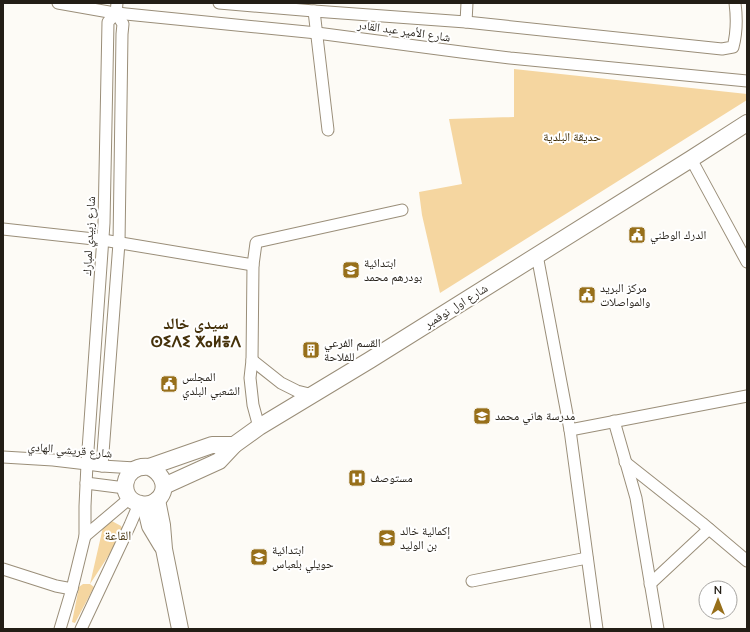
<svg xmlns="http://www.w3.org/2000/svg" width="750" height="632" viewBox="0 0 750 632" font-family="Mulish,'Noto Naskh Arabic','Noto Sans Tifinagh',sans-serif">
<rect width="100%" height="100%" fill="#fdfbf6"/>
<g fill="#f5d6a0">
<polygon points="514,69 747,94 747,100 440,293 422,215 419,192 462,184 449,119 514,117"/>
<polygon points="110,520 121,526 124,532 90,584 94,587 75,623 72,622 79,587 83,584 90,584 104,523"/>
</g>
<g fill="none" stroke-linecap="round" stroke-linejoin="round">
<defs>
<g id="minor">
<polyline points="58,3 109,12 126,14 317,33 461,52 510,58 747,81"/>
<path d="M219,3L314,11L466,22L722,49L733,47C737,32 737,18 735,3"/>
<polyline points="314,11 328,130"/>
<polyline points="466,22 467,3"/>
<polyline points="691,159 747,262"/>
<polyline points="3,229 103,240 253,265"/>
<polyline points="537,255 570,430 597,629"/>
<polyline points="252,360 281,383 297,391 313,395"/>
<polyline points="614,421 636,498 658,629"/>
<polyline points="259,427 253,405 250,378 252,360 253,265 256,243 257,242 402,210"/>
<polyline points="570,430 747,396"/>
<polyline points="3,457 53,460 87,464 102,466 135,468"/>
<polyline points="625,462 702,523 747,561"/>
<polyline points="102,466 119,243 122,34 123,24 116,13 117,3"/>
<polyline points="86,483 125,488"/>
<polyline points="85,536 130,498"/>
<polyline points="3,569 56,586 72,589"/>
<polyline points="472,581 587,558"/>
<polyline points="650,584 709,529"/>
<polyline points="60,629 72,589 85,536 85,506 87,464 104,223 108,22 116,13"/>
<polyline points="81,629 130,525 139,504"/>
</g>
<g id="secondary">
<path d="M149,467C163,473 170,490 156,501C152,504 146,505 141,504C117,500 121,464 149,467L212,445H234"/>
<polyline points="164,486 219,461 234,445 259,427 370,360 691,159 747,123"/>
<polyline points="157,500 162,525 164,549 180,629"/>
<polyline points="145,505 150,526 162,546"/>
</g>
</defs>
<use href="#minor" stroke="#9a8e79" stroke-width="13"/>
<use href="#secondary" stroke="#9a8e79" stroke-width="18"/>
<use href="#minor" stroke="#fff" stroke-width="11"/>
<use href="#secondary" stroke="#fff" stroke-width="16"/>
</g>
<defs>
<symbol id="civic-square" viewBox="-11 -11 22 22"><rect x="-9" y="-9" width="18" height="18" rx="4" fill="#976f1a" stroke="#fff"/><path d="M-.6-6.5H3V-4.5H.6V-3L4-1V1h2V6H-6V1h2V-1L-.6-3ZM-1.2 2.5V6h2.4V2.5Z" fill="#fff"/></symbol>
<symbol id="school-square" viewBox="-11 -11 22 22"><rect x="-9" y="-9" width="18" height="18" rx="4" fill="#976f1a" stroke="#fff"/><path d="M0-5L7-2L0 1L-7-2ZM-4 1L0 2.5L4 1V4Q0 6-4 4Z" fill="#fff"/></symbol>
<symbol id="building-square" viewBox="-11 -11 22 22"><rect x="-9" y="-9" width="18" height="18" rx="4" fill="#976f1a" stroke="#fff"/><path d="M-4-6H4V6H1V3H-1V6H-4ZM-2.5-4.3h1.7v1.8h-1.7ZM.8-4.3h1.7v1.8H.8ZM-2.5-1h1.7V.8h-1.7ZM.8-1h1.7V.8H.8Z" fill="#fff"/></symbol>
<symbol id="hospital-square" viewBox="-11 -11 22 22"><rect x="-9" y="-9" width="18" height="18" rx="4" fill="#976f1a" stroke="#fff"/><path d="M-5-5h3v3.5h4V-5h3V5h-3V1.5h-4V5h-3Z" fill="#fff"/></symbol>
</defs>
<g fill-rule="evenodd">
<use href="#civic-square" x="627" y="225" width="20" height="20"/>
<use href="#school-square" x="341" y="260" width="20" height="20"/>
<use href="#civic-square" x="577" y="285" width="20" height="20"/>
<use href="#building-square" x="301" y="340" width="20" height="20"/>
<use href="#civic-square" x="159" y="374" width="20" height="20"/>
<use href="#school-square" x="472" y="406" width="20" height="20"/>
<use href="#hospital-square" x="347" y="468" width="20" height="20"/>
<use href="#school-square" x="377" y="528" width="20" height="20"/>
<use href="#school-square" x="249" y="547" width="20" height="20"/>
</g>
<g text-anchor="middle" stroke-width="4" stroke-linejoin="round" paint-order="stroke">
<g font-size="12" fill="#231e16" stroke="#fff">
<text transform="translate(404 31) rotate(8)" y="4">شارع الأمير عبد القادر</text>
<text transform="translate(89 236) rotate(-87)" y="4">شارع زبيدي لمبارك</text>
<text transform="translate(456 306) rotate(-32)" y="4">شارع اول نوفمبر</text>
<text transform="translate(70 450) rotate(5)" y="4">شارع قريشي الهادي</text>
</g>
<g font-size="12" fill="#3c2902" stroke="#fff">
<text x="572" y="141">حديقة البلدية</text>
</g>
<g font-size="12" fill="#231e16" stroke="#fff" text-anchor="start">
<text x="650" y="239">الدرك الوطني</text>
<text x="364" y="267">ابتدائية<tspan x="364" dy="14">بودرهم محمد</tspan></text>
<text x="600" y="292">مركز البريد<tspan x="600" dy="14">والمواصلات</tspan></text>
<text x="324" y="347">القسم الفرعي<tspan x="324" dy="14">للفلاحة</tspan></text>
<text x="182" y="381">المجلس<tspan x="182" dy="14">الشعبي البلدي</tspan></text>
<text x="495" y="420">مدرسة هاني محمد</text>
<text x="370" y="482">مستوصف</text>
<text x="400" y="535">إكمالية خالد<tspan x="400" dy="14">بن الوليد</tspan></text>
<text x="272" y="554">ابتدائية<tspan x="272" dy="14">حويلي بلعباس</tspan></text>
</g>
<g font-size="13" fill="#46320b" stroke="#fff">
<text x="118" y="540">القاعة</text>
</g>
<g font-size="16" font-weight="bold" fill="#46320b" stroke="#fff">
<text x="196" y="329">سيدي خالد<tspan x="196" dy="18">ⵙⵉⴷⵉ ⵅⴰⵍⴻⴷ</tspan></text>
</g>
</g>
<rect width="750" height="632" fill="none" stroke="#231e16" stroke-width="8"/>
<g transform="translate(718 600)"><circle r="19" fill="#ffffff" stroke="#a7a5a2"/>
<path d="M0-3L7 15L0 10L-7 15Z" fill="#976f1a"/>
<text y="-6" font-size="11" font-weight="bold" text-anchor="middle" fill="#231e16">N</text>
</g>
</svg>
